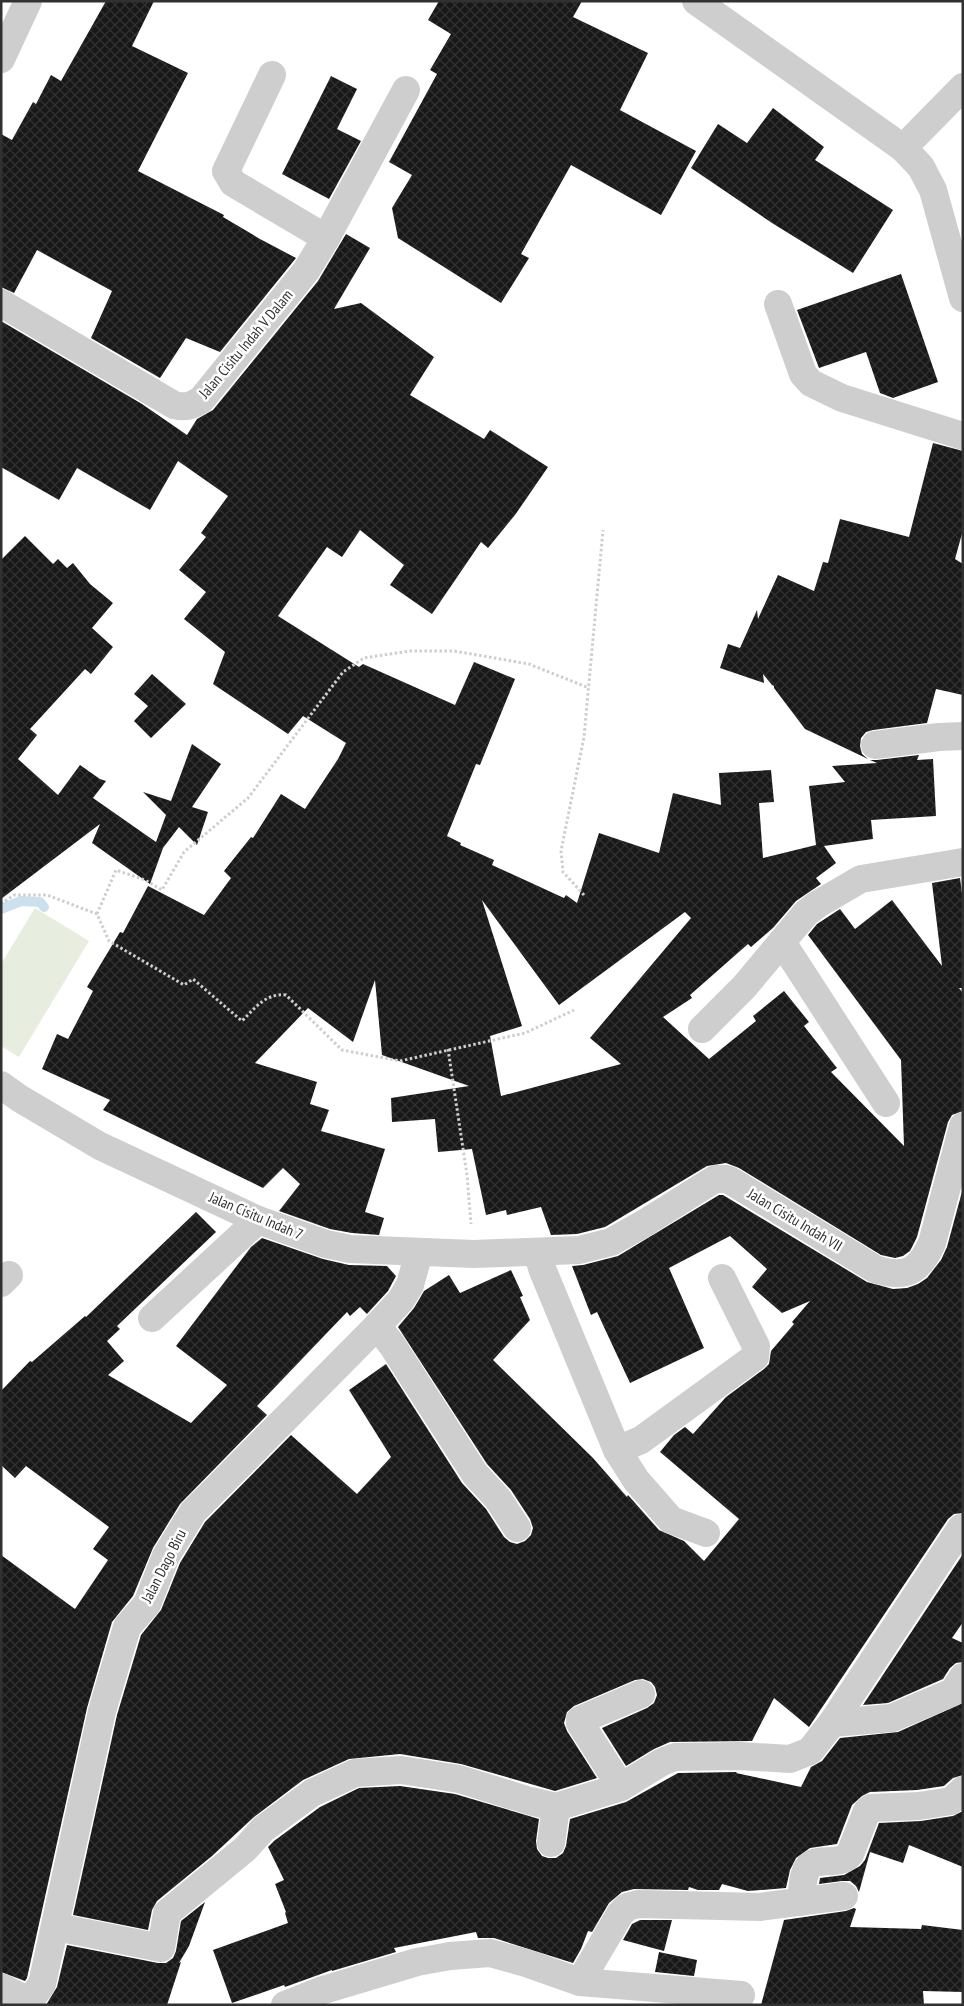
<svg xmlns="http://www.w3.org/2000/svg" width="964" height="2006" viewBox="0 0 964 2006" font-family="'PT Sans Narrow',sans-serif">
<defs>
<pattern id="building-cross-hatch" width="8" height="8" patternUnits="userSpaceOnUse" patternTransform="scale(1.25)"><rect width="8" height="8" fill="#181818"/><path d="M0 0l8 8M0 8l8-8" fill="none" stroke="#313131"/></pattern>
</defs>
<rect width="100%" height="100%" fill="#fff"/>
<polygon fill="#e7eedf" points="35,908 89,941 19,1057 1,1046 1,964"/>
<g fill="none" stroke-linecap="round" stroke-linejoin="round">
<polyline stroke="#cce0ed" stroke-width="10" points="1,909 21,901 40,902 44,907"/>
</g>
<g fill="url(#building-cross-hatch)" fill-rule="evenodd">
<polygon points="106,1 154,1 132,46 188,73 138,171 224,215 223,217 260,239 296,258 220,352 186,338 160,378 91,338 112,291 37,250 14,293 1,287 1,134 12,140 33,102 36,104 51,75 61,81"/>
<polygon points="439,1 582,1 573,17 648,53 620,110 696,151 661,215 571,165 521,254 529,258 501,303 398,238 392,208 412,175 389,162 437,74 430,70 451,34 428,20"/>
<polygon points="331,76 357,89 337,129 361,141 329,199 282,174"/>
<polygon points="773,108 824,147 815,160 893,210 853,273 772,223 691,168 718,124 747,143"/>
<path d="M346,234L370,248L334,309L361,303L434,357L410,395L484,439L490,430L548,467L515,515L488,548L481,542L432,614L390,585L404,565L360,530L342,557L327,547L278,616L359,667L363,664L455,705L474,662L515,679L480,765L476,764L447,836L461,843L460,845L494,860L492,865L564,898L566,895L577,903L599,833L659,853L673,793L721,805L719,773L771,770L774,802L759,803L763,858L816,845L809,786L845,782L832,766L877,763L870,760H877L919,755L917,760L933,759L936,816L871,820L873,839L824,846L836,863L816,878L821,884L796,901L773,928L751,947L748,944L690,995L692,998L663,1017L709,1059L756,1021L753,1016L784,991L809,1022L804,1026L837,1068L831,1072L904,1146L901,1060L808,935L817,924L840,909L855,929L892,900L942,966L932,883L960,878L963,902V988H959L963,993V1111L952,1115L948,1122L917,1237L910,1251L903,1256L895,1258L881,1255L739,1168L726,1163L707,1166L605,1227L577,1234L551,1235L541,1207L507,1215L506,1210L486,1215L472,1149L438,1152L435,1119L392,1122L391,1098L469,1086L382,1055L375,980L353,1042L308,1008L255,1063L317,1082L310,1104L329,1110L321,1131L385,1149L365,1212L384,1218L379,1235L352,1233L330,1229L279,1211L300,1184L283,1168L263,1188L103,1110L110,1100L42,1069L57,1034L68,1039L93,991L87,987L120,932L123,933L148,886L204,915L231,878L224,871L251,837L253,838L281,794L305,809L338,759L346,743L303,716L288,734L213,684L225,652L184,619L206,592L179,570L206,537L201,533L228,496L178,461L150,510L77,468L59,500L1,467V321L142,404L187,435L197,419L213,410L318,281ZM482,900L559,1005L685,912L691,918L590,1038L621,1064L501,1096L490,1036L522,1026Z"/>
<polygon points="901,274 938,382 893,398 880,393 866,352 819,368 797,310"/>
<polygon points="933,443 963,451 963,530 955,559 963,564 963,695 936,689 927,723 873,730 866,732 861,738 860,746 862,754 868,759 805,729 774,688 774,686 772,685 763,674 764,683 720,668 728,644 740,648 757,610 758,619 778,575 814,591 823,562 828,563 840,519 909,537"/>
<polygon points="25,536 53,564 58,559 67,568 73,563 90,584 113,603 92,628 113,647 91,674 85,669 30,729 37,735 18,759 58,795 80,765 100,779 106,781 93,798 156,842 166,815 143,792 171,801 192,744 221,764 192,807 208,812 197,845 179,827 163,848 150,884 92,843 100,824 1,899 1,560"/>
<polygon points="152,674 186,704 151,738 134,721 148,706 134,694"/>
<polygon points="963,1188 963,1513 954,1514 948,1519 809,1727 774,1698 752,1741 670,1742 654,1749 626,1766 602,1728 647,1708 654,1703 657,1695 655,1687 651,1682 643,1679 635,1680 574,1706 567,1712 564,1723 567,1731 597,1778 555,1791 461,1764 400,1754 349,1759 303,1780 254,1817 212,1856 157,1901 152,1910 148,1930 73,1915 117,1715 141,1635 161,1610 180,1563 205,1522 291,1435 357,1494 391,1457 349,1390 386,1364 462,1483 486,1509 504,1537 510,1542 517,1544 525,1541 531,1535 533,1528 530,1519 511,1490 487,1464 398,1327 414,1308 424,1291 449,1275 460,1293 511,1270 523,1296 520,1297 530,1320 493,1360 593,1458 627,1497 628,1495 659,1530 684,1541 704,1561 739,1519 660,1452 674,1435 685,1427 693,1434 726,1397 764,1369 769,1364 771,1351 794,1324 792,1322 810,1301 782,1313 752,1287 767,1269 730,1236 669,1268 704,1348 630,1383 597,1312 591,1315 572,1266 583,1265 618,1256 719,1195 723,1195 867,1282 893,1289 907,1288 918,1284 927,1278 941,1260 947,1247"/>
<polygon points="196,1212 216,1232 117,1326 120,1329 107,1341 124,1361 108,1375 191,1423 227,1385 176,1346 251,1247 262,1238 323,1259 349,1265 387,1266 396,1276 388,1291 367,1314 360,1307 350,1316 347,1312 257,1406 267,1415 180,1504 153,1548 133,1596 112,1622 87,1708 27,1978 25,1981 1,1972 1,1555 75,1609 108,1560 93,1549 109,1527 26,1466 15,1478 1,1465 1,1391 30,1361 32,1362 85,1316 86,1317"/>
<polygon points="963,1554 963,1622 952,1638 963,1643 963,1662 956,1663 950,1668 943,1679 888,1703 863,1705"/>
<polygon points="963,1703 963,1775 953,1778 944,1786 917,1790 870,1792 862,1796 852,1805 837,1844 810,1848 796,1858 790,1870 786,1888 748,1891 722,1884 719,1890 698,1890 689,1887 688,1890 634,1889 622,1892 609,1903 592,1932 588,1931 581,1949 573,1963 494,1938 478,1938 476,1932 394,1948 396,1952 332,1971 332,1970 285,1987 284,1985 232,2003 213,1950 288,1923 285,1913 286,1912 275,1884 284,1880 268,1847 274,1841 320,1807 359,1788 400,1786 455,1794 539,1819 536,1841 537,1849 542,1856 548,1858 556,1858 563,1853 566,1846 570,1819 626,1802 678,1773 737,1772 736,1773 801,1787 811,1767 822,1761 840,1738 898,1732"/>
<polygon points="963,1811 963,1867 909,1845 903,1863 870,1852 859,1892 856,1886 850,1881 842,1881 819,1884 820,1878 844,1875 860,1866 865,1860 879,1823 921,1821 953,1816"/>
<polygon points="205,1902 189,1946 179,1963 181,1962 167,2005 46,2005 57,1987 67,1945 158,1963 166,1963 173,1958 176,1951 181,1921"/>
<polygon points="854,1908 856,1909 850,1927 921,1929 922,1925 963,1930 963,1992 923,1991 924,2005 761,2005 784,1920 846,1911"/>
<polygon points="640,1920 672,1920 664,1951 623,1940 632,1924"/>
<polygon points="659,1952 697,1960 694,1976 655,1972"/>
</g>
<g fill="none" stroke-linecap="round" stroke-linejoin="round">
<g stroke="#cecece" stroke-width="3" stroke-dasharray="2.5 2.5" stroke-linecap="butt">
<polyline points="584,895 563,872 561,851 584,737 603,530"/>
<path d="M1,904L14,895H47L97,914L109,941L184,985L193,979L242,1021C256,1007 266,993 286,995L342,1050L400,1061L525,1033L574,1010"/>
<polyline points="97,914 116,870 145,880 162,890 184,852 248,798 343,672 364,658 410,651 454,651 529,664 589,688"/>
<polyline points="448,1049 467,1175 471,1224"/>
</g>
<g stroke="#cecece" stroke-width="28">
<polyline points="696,1 903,148 921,167 933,190 963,298"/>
<polyline points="1,59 28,1"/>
<polyline points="272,75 226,171 233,183 326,238"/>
<polyline points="903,148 963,87"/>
<path d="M1,303L174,405C185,408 191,406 201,400L306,271L326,238L406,90"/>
<polyline points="778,304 803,374 811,383 842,398 963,436"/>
<polyline points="875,745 939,737 963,736"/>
<polyline points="782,942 886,1103"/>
<polyline points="702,1029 744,987 806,913 818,904 861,879 963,862"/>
<path d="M1,1085L19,1098L100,1146L258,1220L326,1244L350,1249L474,1254L579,1250L611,1242L643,1224L715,1179H726L731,1181L875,1269C905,1279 919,1272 932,1243L963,1126"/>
<polyline points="537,1252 543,1271 617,1450 636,1480 671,1520 706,1533"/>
<polyline points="1,1283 9,1275"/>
<polyline points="152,1318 258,1220"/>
<polyline points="377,1326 392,1345 475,1474 498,1499 517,1528"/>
<polyline points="617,1450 641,1440 755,1357 756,1346 722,1278"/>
<polyline points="832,1723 892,1718 953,1692 963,1677"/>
<polyline points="621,1787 580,1723 580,1720 641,1694"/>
<polyline points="551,1843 556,1807"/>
<path d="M801,1902C802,1892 802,1880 806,1871C811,1854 839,1868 850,1854L867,1811L871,1808L919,1806L951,1801L963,1790"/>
<polyline points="56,1927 161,1948 167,1913 245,1849 263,1829 312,1793 355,1773 401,1770 459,1779 530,1801 556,1807 621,1787 662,1762 675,1757 740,1756 790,1759 810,1751 832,1723 961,1528"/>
<polyline points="580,1982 620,1914 627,1907 638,1904 760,1907 844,1896"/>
<polyline points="1,1987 23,1998 32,1998 42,1984 102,1711 127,1627 147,1604 166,1556 193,1512 377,1326 401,1300 410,1285 419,1252"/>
<polyline points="285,2005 320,1991 417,1962 450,1956 490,1953 526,1963 580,1982 741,1995"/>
</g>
</g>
<g text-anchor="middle" stroke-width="5" stroke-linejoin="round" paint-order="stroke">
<g font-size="15" fill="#313131" stroke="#fff">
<text transform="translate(246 344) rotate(-50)" y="5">Jalan Cisitu Indah V Dalam</text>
<text transform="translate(256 1216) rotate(23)" y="5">Jalan Cisitu Indah 7</text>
<text transform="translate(795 1220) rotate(31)" y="5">Jalan Cisitu Indah VII</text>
<text transform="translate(164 1566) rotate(-63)" y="5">Jalan Dago Biru</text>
</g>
</g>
<rect width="964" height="2006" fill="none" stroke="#313131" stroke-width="5"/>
</svg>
